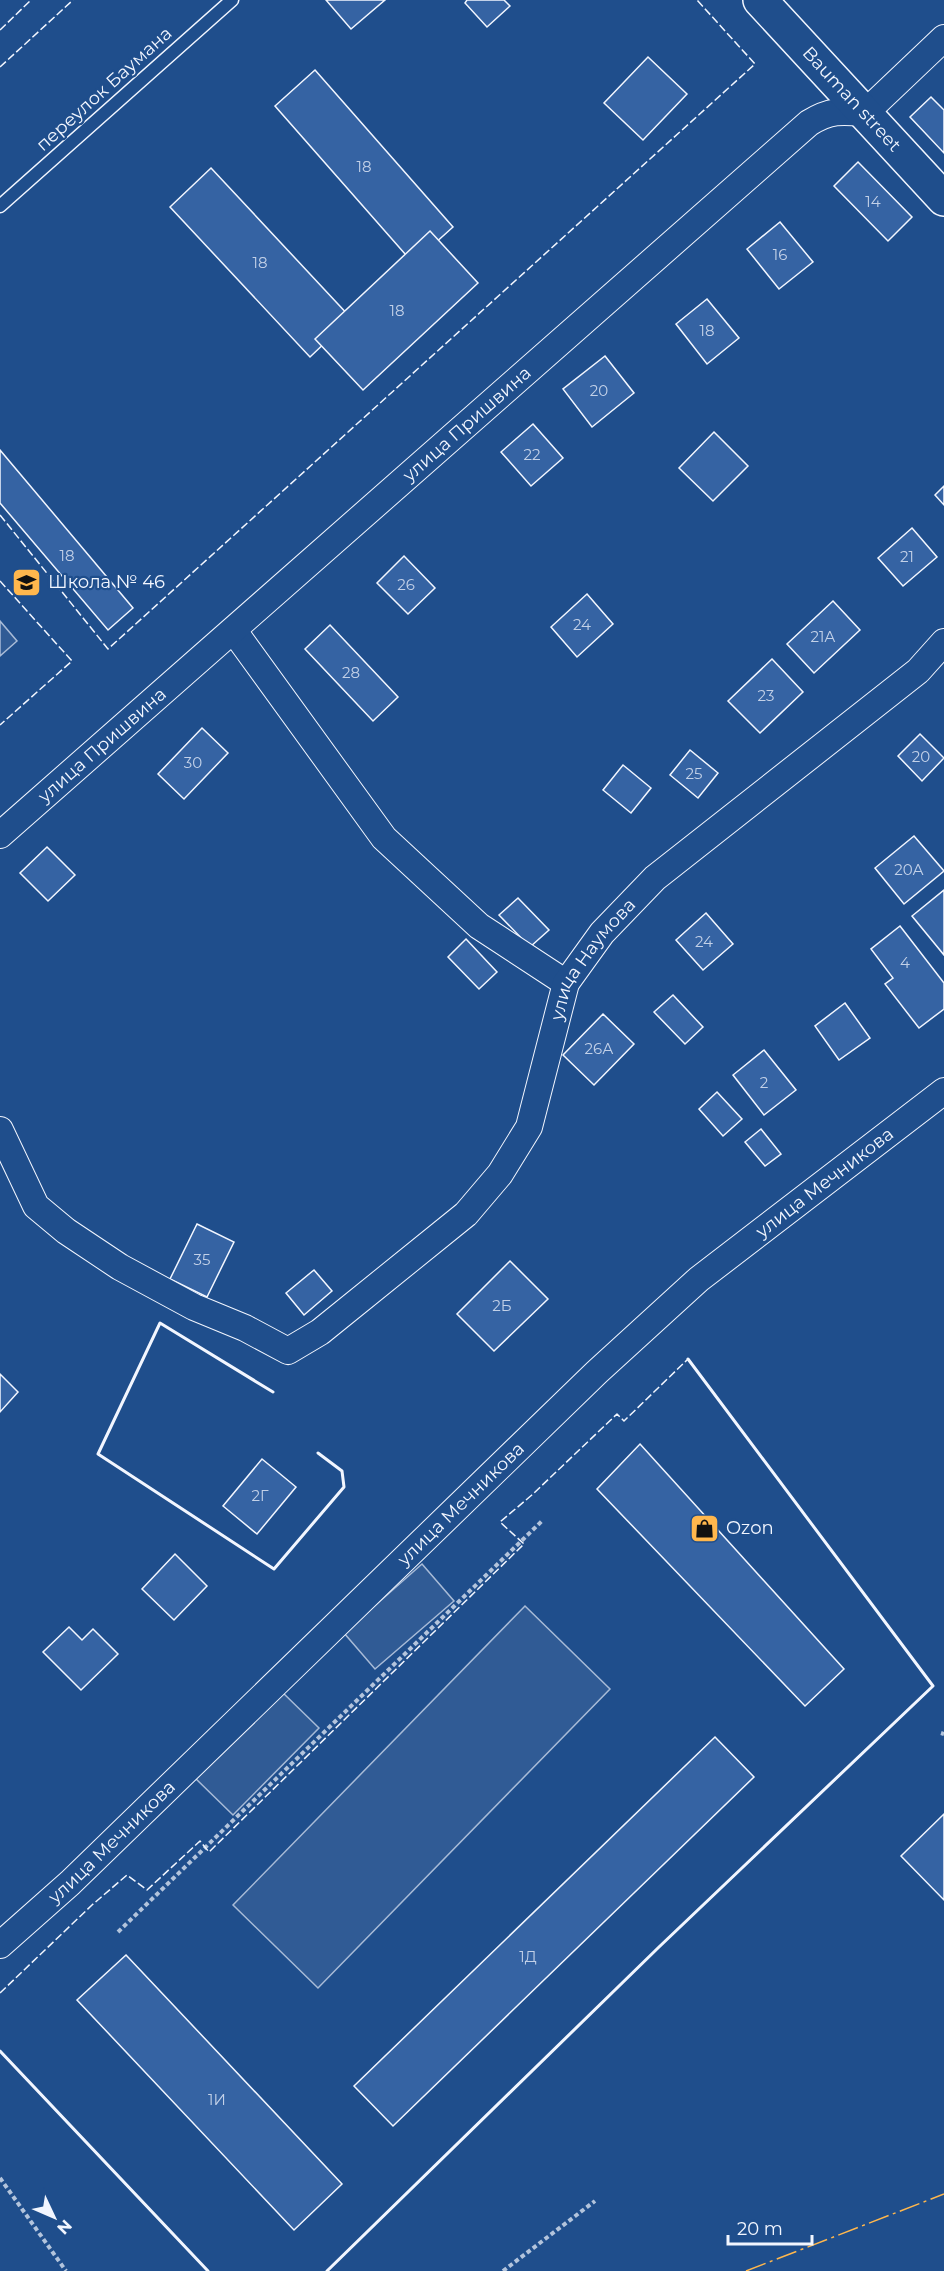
<svg xmlns="http://www.w3.org/2000/svg" width="944" height="2271" viewBox="0 0 944 2271" font-family="Montserrat,sans-serif">
<rect width="100%" height="100%" fill="#1f4e8c"/>
<g fill="#305b95" stroke="#a8bbd7" stroke-width="1.5">
<polygon points="0,621 17,641 0,656"/>
<polygon points="422,1564 454,1601 375,1669 344,1633"/>
<polygon points="525,1606 610,1689 318,1988 233,1905"/>
<polygon points="280,1690 319,1728 233,1815 194,1777"/>
</g>
<g fill="#3563a3" stroke="#f2f6ff" stroke-width="1.5">
<polygon points="326,0 385,0 351,29"/>
<polygon points="467,0 504,0 510,6 487,27 465,3"/>
<polygon points="648,57 687,94 643,140 604,103"/>
<polygon points="315,70 453,227 413,263 275,106"/>
<polygon points="931,97 944,110 944,153 910,117"/>
<polygon points="858,162 912,217 888,241 834,186"/>
<polygon points="211,168 351,318 310,357 170,207"/>
<polygon points="780,222 813,262 779,289 747,249"/>
<polygon points="430,231 478,283 363,390 315,339"/>
<polygon points="707,299 739,338 707,364 676,324"/>
<polygon points="605,356 634,393 592,427 563,389"/>
<polygon points="533,424 563,458 531,486 501,452"/>
<polygon points="714,432 748,466 713,501 679,468"/>
<polygon points="0,450 133,608 108,630 0,503"/>
<polygon points="944,486 944,505 935,495"/>
<polygon points="912,528 937,557 903,586 878,558"/>
<polygon points="404,556 435,588 408,614 377,583"/>
<polygon points="587,594 613,624 577,657 551,627"/>
<polygon points="833,601 860,630 814,673 787,644"/>
<polygon points="330,625 398,697 373,721 305,649"/>
<polygon points="772,659 803,692 760,733 728,701"/>
<polygon points="202,728 228,753 184,799 158,774"/>
<polygon points="920,734 944,758 922,781 898,756"/>
<polygon points="690,750 718,773 698,798 670,775"/>
<polygon points="623,765 651,788 631,813 603,790"/>
<polygon points="914,836 944,871 904,904 875,868"/>
<polygon points="47,847 75,875 48,901 20,873"/>
<polygon points="944,890 944,955 912,916"/>
<polygon points="518,898 549,930 530,947 499,915"/>
<polygon points="706,913 733,944 703,970 676,940"/>
<polygon points="900,926 944,983 944,1009 919,1028 885,984 893,978 871,949"/>
<polygon points="466,939 497,972 479,989 448,957"/>
<polygon points="673,995 703,1027 685,1044 654,1012"/>
<polygon points="845,1003 870,1038 839,1060 815,1026"/>
<polygon points="603,1014 634,1044 594,1085 563,1055"/>
<polygon points="764,1050 796,1090 764,1115 733,1075"/>
<polygon points="717,1092 742,1119 723,1136 699,1109"/>
<polygon points="761,1129 781,1154 765,1166 745,1142"/>
<polygon points="197,1224 234,1242 207,1297 170,1279"/>
<polygon points="510,1261 548,1299 494,1351 457,1314"/>
<polygon points="314,1270 332,1291 304,1315 286,1293"/>
<polygon points="0,1374 18,1392 0,1412"/>
<polygon points="640,1444 844,1669 805,1706 597,1489"/>
<polygon points="262,1459 296,1487 257,1534 223,1506"/>
<polygon points="175,1554 207,1586 174,1620 142,1589"/>
<polygon points="69,1627 82,1640 93,1629 118,1654 81,1690 43,1652"/>
<polygon points="715,1737 754,1777 393,2126 354,2086"/>
<polygon points="944,1814 944,1900 901,1856"/>
<polygon points="126,1955 342,2184 294,2230 77,2000"/>
</g>
<g fill="none" stroke-linecap="round" stroke-linejoin="round">
<defs>
<polyline id="service" points="0,206 232,0"/>
<g id="minor">
<polyline points="234,631 384,838 479,926 566,983"/>
<path id="s1" d="M0,835L809,123C830,110 841,111 865,113L944,38"/>
<path id="s2" d="M0,1130L36,1206L66,1231L120,1267L194,1307L245,1328L288,1351L320,1332L466,1214L500,1174L529,1127L566,983L602,933L655,878L918,671L944,642"/>
<path id="s3" d="M0,1945L70,1883L597,1372L699,1279L944,1091"/>
</g>
<g id="secondary">
<path id="s4" d="M760,0L944,199"/>
</g>
</defs>
<use href="#service" stroke="#f2f6ff" stroke-width="15"/>
<use href="#minor" stroke="#f2f6ff" stroke-width="28"/>
<use href="#secondary" stroke="#f2f6ff" stroke-width="36"/>
<g stroke="#b3c4dc" stroke-width="4" stroke-dasharray="4.5 3" stroke-linecap="butt">
<polyline points="941,1733 944,1734"/>
<polyline points="118,1932 543,1520"/>
<polyline points="0,2178 66,2271"/>
<polyline points="503,2271 595,2201"/>
</g>
<use href="#service" stroke="#1f4e8c" stroke-width="12"/>
<use href="#minor" stroke="#1f4e8c" stroke-width="26"/>
<use href="#secondary" stroke="#1f4e8c" stroke-width="33"/>
<g stroke="#f2f6ff" stroke-width="1.5" stroke-dasharray="8 3" stroke-linecap="butt">
<polyline points="0,30 31,0"/>
<polyline points="0,67 73,0"/>
<polyline points="0,515 108,649 755,64 697,0"/>
<polyline points="0,581 72,661 0,725"/>
<polyline points="0,1993 92,1905 127,1875 147,1890 200,1841 209,1852 524,1544 500,1522 533,1494 617,1414 624,1421 688,1359"/>
</g>
<g stroke="#f2f6ff" stroke-width="3">
<polyline points="273,1392 160,1323 98,1454 274,1569 344,1487 342,1471 318,1453"/>
<polyline points="0,2051 208,2271"/>
<polyline points="327,2271 659,1947 933,1686 688,1359"/>
</g>
<polyline stroke="#ffb74d" stroke-width="1.5" stroke-dasharray="21 4.5 3 4.5" stroke-linecap="butt" points="746,2271 944,2194"/>
</g>
<defs>
<symbol id="school-square" viewBox="-11 -11 22 22"><rect x="-9" y="-9" width="18" height="18" rx="4" fill="#ffb74d" stroke="#1f4e8c"/><path d="M0-5L7-2L0 1L-7-2ZM-4 1L0 2.5L4 1V4Q0 6-4 4Z" fill="#111"/></symbol>
<symbol id="shop-square" viewBox="-11 -11 22 22"><rect x="-9" y="-9" width="18" height="18" rx="4" fill="#ffb74d" stroke="#1f4e8c"/><path d="M-5-2.5h2.3a2.7 3.5 0 0 1 5.4 0H5L5.5 6h-11ZM-1.5-2.5h3a1.5 2.3 0 0 0-3 0Z" fill="#111"/></symbol>
</defs>
<g fill-rule="evenodd">
<use href="#school-square" x="10" y="566" width="33" height="33"/>
<use href="#shop-square" x="688" y="1512" width="33" height="33"/>
</g>
<g text-anchor="middle" stroke-width="4.5" stroke-linejoin="round" paint-order="stroke">
<g font-size="15" fill="#c3d1e8">
<text x="364" y="172">18</text>
<text x="873" y="207">14</text>
<text x="780" y="260">16</text>
<text x="260" y="268">18</text>
<text x="397" y="316">18</text>
<text x="707" y="336">18</text>
<text x="599" y="396">20</text>
<text x="532" y="460">22</text>
<text x="67" y="561">18</text>
<text x="907" y="562">21</text>
<text x="406" y="590">26</text>
<text x="582" y="630">24</text>
<text x="823" y="642">21А</text>
<text x="351" y="678">28</text>
<text x="766" y="701">23</text>
<text x="921" y="762">20</text>
<text x="193" y="768">30</text>
<text x="694" y="779">25</text>
<text x="909" y="875">20А</text>
<text x="704" y="947">24</text>
<text x="905" y="968">4</text>
<text x="599" y="1054">26А</text>
<text x="764" y="1088">2</text>
<text x="202" y="1265">35</text>
<text x="502" y="1311">2Б</text>
<text x="260" y="1501">2Г</text>
<text x="528" y="1962">1Д</text>
<text x="217" y="2105">1И</text>
</g>
<g font-size="18" fill="#f2f6ff" stroke="#1f4e8c">
<text transform="translate(104 89) rotate(-42)" y="6">переулок Баумана</text>
<text dy="6" stroke="none"><textPath href="#s4" startOffset="135">Bauman street</textPath></text>
<text dy="6" stroke="none"><textPath href="#s1" startOffset="622">улица Пришвина</textPath></text>
<text dy="6" stroke="none"><textPath href="#s1" startOffset="136">улица Пришвина</textPath></text>
<text dy="6" stroke="none"><textPath href="#s2" startOffset="891">улица Наумова</textPath></text>
<text dy="6" stroke="none"><textPath href="#s3" startOffset="1124">улица Мечникова</textPath></text>
<text dy="6" stroke="none"><textPath href="#s3" startOffset="638">улица Мечникова</textPath></text>
<text dy="6" stroke="none"><textPath href="#s3" startOffset="152">улица Мечникова</textPath></text>
</g>
<g font-size="18" fill="#f2f6ff" stroke="#1f4e8c" text-anchor="start">
<text x="48" y="588">Школа № 46</text>
<text x="726" y="1534">Ozon</text>
</g>
</g>
<g transform="translate(54 2217) rotate(134)" stroke="#1f4e8c" stroke-width="4.5" paint-order="stroke">
<path d="M0-4.5L10 22L0 15L-10 22Z" fill="#f2f6ff"/>
<text y="-9" font-size="16" font-weight="bold" text-anchor="middle" fill="#f2f6ff">N</text>
</g>
<path d="M728 2235v9h84v-9" fill="none" stroke="#f2f6ff" stroke-width="3"/>
<text x="737" y="2235" font-size="18" fill="#f2f6ff" stroke="#1f4e8c" stroke-width="4.5" paint-order="stroke">20 m</text>
</svg>
